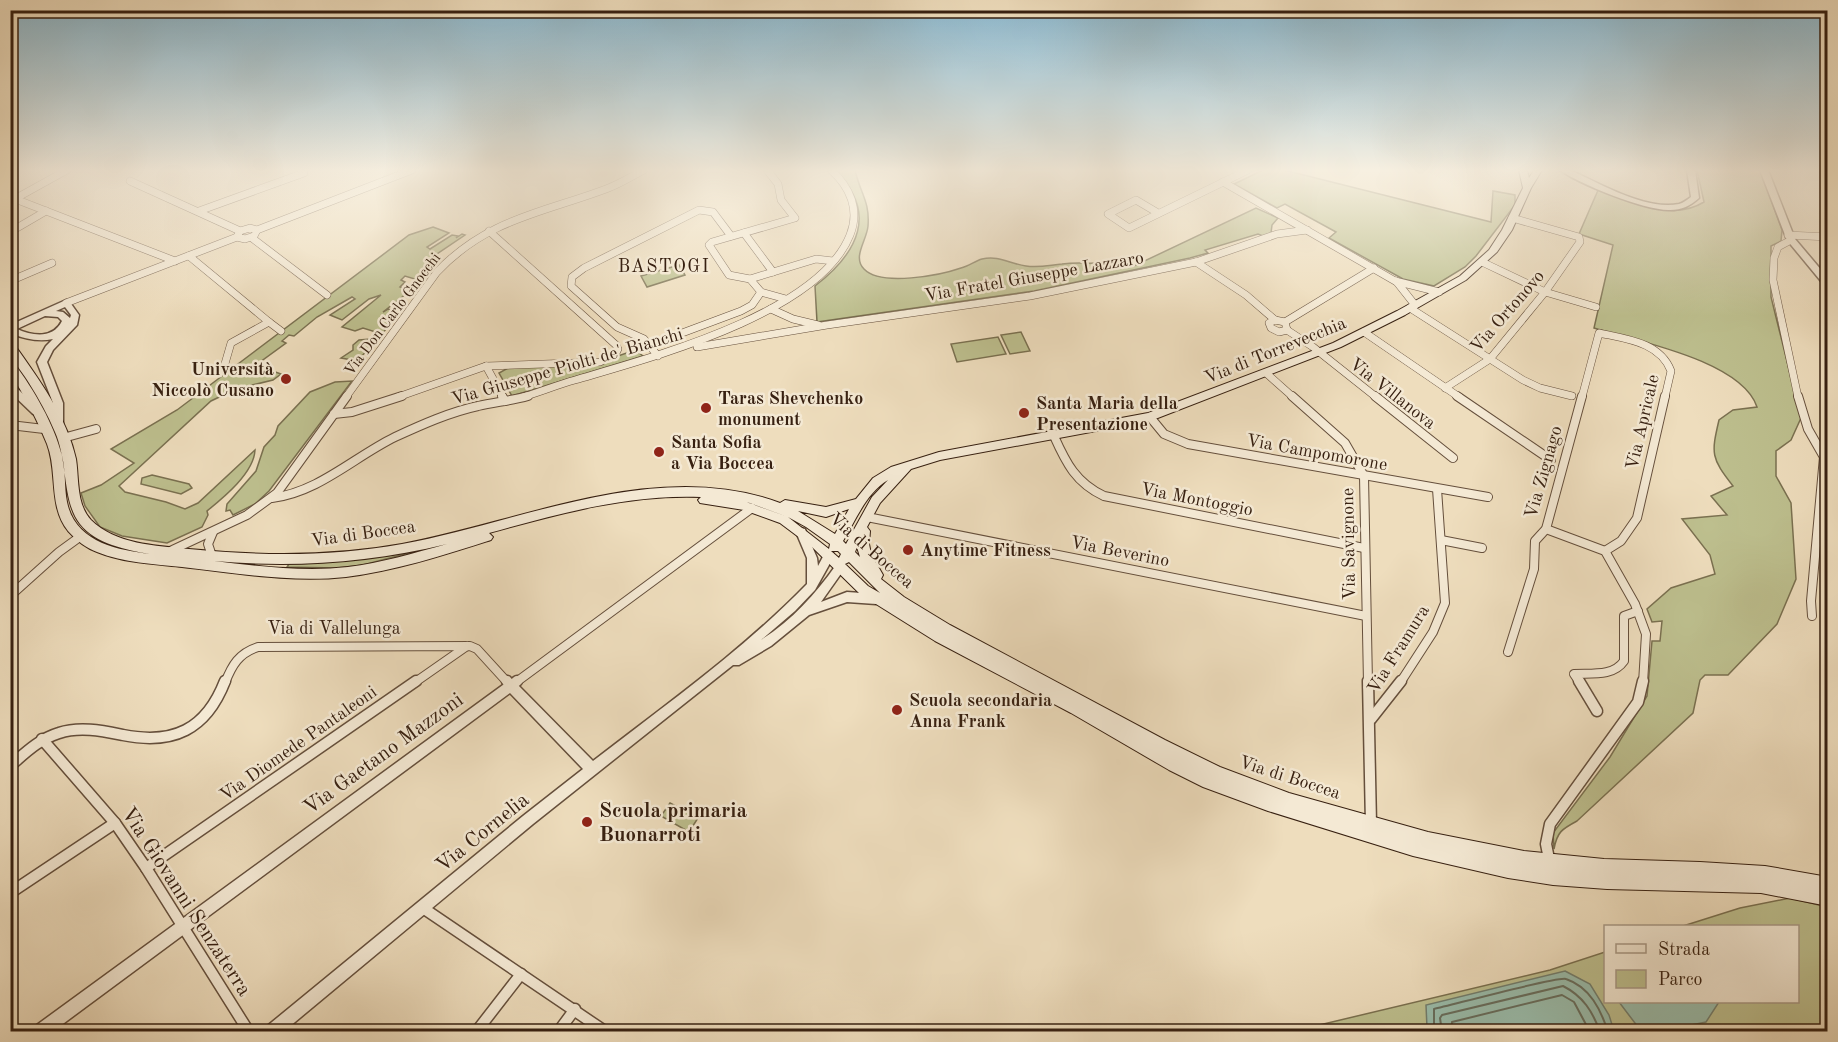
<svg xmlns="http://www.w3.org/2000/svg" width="1838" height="1042" viewBox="0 0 1838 1042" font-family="'Old Standard TT',serif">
<rect width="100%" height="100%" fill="#eeddbd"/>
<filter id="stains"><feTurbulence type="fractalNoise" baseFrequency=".00333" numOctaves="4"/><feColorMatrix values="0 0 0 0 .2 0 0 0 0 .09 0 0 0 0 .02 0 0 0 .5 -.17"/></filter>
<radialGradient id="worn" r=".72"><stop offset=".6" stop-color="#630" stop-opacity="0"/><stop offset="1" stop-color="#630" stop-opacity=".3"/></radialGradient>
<g fill="#bdbf8e" stroke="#7a7050" stroke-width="1.5">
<path d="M834,170H855C860,193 870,201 868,226C867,240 852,257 864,269C881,287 941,275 961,268C969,266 975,261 982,259C999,255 1010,264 1026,266C1039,268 1050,265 1062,264C1086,261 1095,267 1121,258L1134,266L1256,208L1278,218L1272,225L1271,233L1263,236L1258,234L1205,250L1208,253L1190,258L1034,291L817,322L815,286C858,253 879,212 834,170Z"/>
<polygon points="1263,170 1284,170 1491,222 1493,191 1515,195 1515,205 1476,256 1465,267 1434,286 1403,279 1329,238 1336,232 1285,204 1277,208 1234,184"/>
<path d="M1697,170H1760L1782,230L1781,241L1771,246V297L1801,418L1791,440L1776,451V476L1791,503L1796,579L1777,624L1728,675H1705L1700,680L1693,713L1577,821C1562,829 1557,832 1554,849L1553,833L1610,757L1647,696L1652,641H1660L1662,621L1652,622L1647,609L1671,588L1715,574L1710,555L1682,519L1727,515L1711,496L1733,486C1711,458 1711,454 1719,420L1733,410L1757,407C1742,361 1637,341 1594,328L1613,245L1579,234L1599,188C1630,202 1672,222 1704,202Z"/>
<path d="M433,227L449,233L427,247L430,249L452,235L458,236L456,238L462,234L465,235L425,262L433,266L426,276L418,280L405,276L401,280L405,282L400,287L411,291L419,286L412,295L406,294L383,312L388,309L395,311L398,314L382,334L363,328L355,331L342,327L381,295L369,299L342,320L330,315L355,299L352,297L317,317L294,336L289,335L282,341L286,343L256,365L281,374L273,380L236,389L211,401L119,486L125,492L166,502L185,509L198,503L255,450C254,473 223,498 207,511L208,515L202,527L167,543L122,536L100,527L85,506L81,493L101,485L134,463L111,449L177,410L409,235Z"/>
<polygon points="679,265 685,275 647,287 641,276"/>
<polygon points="1021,332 1030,351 1010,354 1001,335"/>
<polygon points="998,337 1006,354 957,362 951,344"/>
<polygon points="371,339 376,341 371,350 367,350 358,361 341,358 353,350 353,345 359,340"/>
<polygon points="635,350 643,356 512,396 499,373 508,368 598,363"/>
<polygon points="352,381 269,491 255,504 233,515 230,510 226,511 227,504 256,471 264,447 275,435 278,426 310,392 335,382"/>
<polygon points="152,475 189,484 192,488 181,494 141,484 142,478"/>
<path d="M459,540L363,565L337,568L287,567L289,564C347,563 402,552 459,540Z"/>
<polygon points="670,803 698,818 689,832 661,816"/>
<polygon points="1790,898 1827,907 1827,1031 1290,1032 1550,970 1605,952 1606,1002 1798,1002 1798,926 1683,926 1740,908"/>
</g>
<g fill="#9abdac" stroke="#727e6e" stroke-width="1.5">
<polygon points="1565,971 1590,984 1609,1015 1614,1031 1431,1032 1427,1028 1426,1005"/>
<polygon points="1619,1002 1719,1002 1706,1022 1662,1031 1641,1031"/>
</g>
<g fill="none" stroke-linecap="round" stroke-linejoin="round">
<g stroke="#686e5e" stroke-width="2">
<path d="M1434,1032V1009C1452,1005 1558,976 1566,979C1590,987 1601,1010 1608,1032"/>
<path d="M1442,1032L1440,1018L1442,1015L1563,986C1583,996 1593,1012 1600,1032"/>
<polyline points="1451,1032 1452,1022 1562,995 1574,1002 1590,1032"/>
</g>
<defs>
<g id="minor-far2">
<polyline points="767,170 778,184 781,200 795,218 712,242 709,245 729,275 750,279 761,292 786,299"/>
<polyline points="130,181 240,231"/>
<polyline points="1223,182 1395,281 1439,292"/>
<polyline points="10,197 175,261"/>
<polyline points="11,201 67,170"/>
<polyline points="199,211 304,173"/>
<polyline points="1158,213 1136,200 1108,214 1129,228 1248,170"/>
<polygon points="250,228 257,230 254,236 245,239 237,237 240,231"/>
<polyline points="257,230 412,170"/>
<polyline points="10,232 46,211"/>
<polyline points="744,233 773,272"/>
<polyline points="1788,235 1828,237"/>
<polyline points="252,238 327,295"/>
<polyline points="1791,240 1778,247 1774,258 1773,280 1798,397"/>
<polyline points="189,256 269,322 231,343 224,367"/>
<polyline points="1196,262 1246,295 1275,320"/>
<polyline points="1482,262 1545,292 1596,307"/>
<polyline points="750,279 816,259 833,261"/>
<polyline points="10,281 52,263"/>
<polyline points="1396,281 1415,305"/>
<polyline points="66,303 237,237"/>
<polyline points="1410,308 1523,380 1540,388 1572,396"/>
<polyline points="771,309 793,319 818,325"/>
<polygon points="1275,320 1285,322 1287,330 1279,332 1271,328 1269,323"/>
<polyline points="269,322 281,331"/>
<polyline points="1285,322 1374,268"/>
<polyline points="1287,330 1313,347 1376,397"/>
<polyline points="1364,332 1459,397"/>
<polyline points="658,342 741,311 752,305 761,292"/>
<polyline points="697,347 827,325 1030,296 1196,262 1277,234 1307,230"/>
<polyline points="658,356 644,339 617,327 571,286 572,277 584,268 699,210 713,212 731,236"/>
<polyline points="486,366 503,397"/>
<polyline points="1266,373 1293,397"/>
<polyline points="1445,388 1490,359 1545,292 1580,242 1579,237 1512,218"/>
<path d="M346,397L437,272C487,219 542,213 606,189C620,184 632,176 644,170"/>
<polyline points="398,397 486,366 600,362 616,353 618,349 616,345 489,231"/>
<path d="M523,397C540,392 557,385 575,380C649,358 819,314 850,235C860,210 850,187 831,170"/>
<path d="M1582,397L1599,333C1626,339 1660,342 1671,371L1665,397"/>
</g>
<g id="minor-far1">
<polyline points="502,396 505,401"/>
<polyline points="1292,396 1345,443 1364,476 1368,683"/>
<polyline points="1375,396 1453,458"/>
<polyline points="1457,396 1551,460"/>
<polyline points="1798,396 1808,429 1824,457 1811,601 1812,616"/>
<polyline points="334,414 352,412 402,396"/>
<polyline points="1150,417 1164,434 1188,444 1488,497"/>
<polyline points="10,425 44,429"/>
<path d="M1054,436C1066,463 1076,483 1104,496L1364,548"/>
<polyline points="63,438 96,429"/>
<path d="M272,498C319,492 354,457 395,437C421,425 450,412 478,406C494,402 511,401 528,396"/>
<polyline points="867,517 1366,616"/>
<polyline points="1546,529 1605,551 1635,604 1646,634 1643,683"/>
<polyline points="1441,540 1482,548"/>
<polyline points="1605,551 1621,541 1637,518 1665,396"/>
<polyline points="168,552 247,515 277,493 347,396"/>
<polyline points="212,556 208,544 213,532"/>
<polyline points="10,596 59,552 81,536"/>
<polyline points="1508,652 1534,569 1535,541 1546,529 1582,396"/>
<path d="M225,683C232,665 239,653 258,647L470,646L477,649L508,683"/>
<polyline points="414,683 467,646"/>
<polyline points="515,683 752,508"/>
<polyline points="1400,683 1433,632 1445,603 1437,489"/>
<path d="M1580,683L1574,674C1591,673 1613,677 1624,661V616L1638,611"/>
</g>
<g id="minor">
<polyline points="507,681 511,686 517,681"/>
<polyline points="1368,681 1371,824"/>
<polyline points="1579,681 1597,711"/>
<polyline points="1371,719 1401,681"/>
<polyline points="42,739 115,823 146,868 249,1032"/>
<path d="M10,766C25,753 39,739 59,733C80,726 103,731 123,735C173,745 206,730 225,681"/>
<polyline points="1550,864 1546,844 1550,824 1638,702 1643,681"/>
<polyline points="146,868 416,681"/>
<polyline points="10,893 115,823"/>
<polyline points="423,908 606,1032"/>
<polyline points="476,1032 521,974"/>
<polyline points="558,1032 575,1009"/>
</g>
<g id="tertiary">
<path d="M1560,170H1570C1599,183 1646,211 1679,204C1683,203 1687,200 1691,197L1687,170H1695L1699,198C1690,206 1682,210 1670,210C1646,211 1579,184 1560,170Z"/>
<polygon points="1760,170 1768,170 1795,239 1828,278 1828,286 1825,286 1787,240"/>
<path d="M66,300L69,301L79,315L77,325L53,350L47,362L63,403V427L58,430L53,427V403L37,362L46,346L53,339C38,342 25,339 10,333V325ZM65,307L71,315L70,318L63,312L56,311ZM45,316L58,317L62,321C53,339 33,336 17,329Z"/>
<polygon points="10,383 13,384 41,412 39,414 33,414 10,392"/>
<path d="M801,528L805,529L806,532L817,558L818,566L825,553H833L834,556L815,590L795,611L761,640C792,620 815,595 836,565H844L845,568L821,602L847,592L876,594L880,596L882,599L880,602L876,604L847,602L809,615L771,646L739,665H733L533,824L283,1032H264L266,1027L523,816L583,769L510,693L52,1032H32L34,1027L507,682L511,681L515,682L593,761C665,705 743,650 807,584V558L796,532L797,529Z"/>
</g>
<path id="secondary" d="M1519,170H1527L1529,178L1534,170H1542L1531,188L1512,230L1497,252L1466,280L1405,315L1341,347L1150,421L940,460L911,469L880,503L867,527L870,531L869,544L871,554L883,575L881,579L904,597L950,625L1165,740L1220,767L1289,793L1428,832L1524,851L1604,859L1700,862L1765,866L1828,877V906L1761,893L1607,889L1553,885L1508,878L1413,856L1268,811L1203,787L1169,770L1071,713L935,641L860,594L812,547L780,523L744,510L700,503L698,500L701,497C628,494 558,514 489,533L493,537L491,540C444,555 395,571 346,577C291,583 236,573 182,567C154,564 124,563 97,552C86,548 76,540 68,531C48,506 58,472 47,444C40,427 32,410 23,395C20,388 15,382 12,375C10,371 10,366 10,362L14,363C34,390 54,424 62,456C66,471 64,487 67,502C75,542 117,550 150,554C127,550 95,544 80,524C62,501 68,461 55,432C48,415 39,399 29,383C24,374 16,366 12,356C10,352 10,347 10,343L14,344C38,378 67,417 76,459C79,478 76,504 91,520C115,544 156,546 189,549C260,556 331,557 402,544C522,522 658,457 780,503L785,500L826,507L856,499L873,478L891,467L939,452L1148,413L1333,343L1397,311L1460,276L1489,250L1502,230L1523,188ZM888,480L872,497L846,544L843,541C856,520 866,493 888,480ZM747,502L788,517L749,503ZM849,509L835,534L798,511L826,517ZM788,517L806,527L830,544L829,549ZM447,544C414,553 381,563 348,567C303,572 258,566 214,561C292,568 370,563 447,544ZM857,547L860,557L855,552ZM831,551H838L841,554L839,558ZM849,562L880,593L868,586L845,564Z"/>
</defs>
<use href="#minor-far2" stroke="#654f3c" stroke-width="8"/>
<use href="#minor-far1" stroke="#654f3c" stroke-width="10"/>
<use href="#minor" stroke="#654f3c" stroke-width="13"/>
<use href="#tertiary" stroke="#654f3c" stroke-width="3"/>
<use href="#secondary" stroke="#372011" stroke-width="2"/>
<use href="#minor-far2" stroke="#f4e9d4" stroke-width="7"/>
<use href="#minor-far1" stroke="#f4e9d4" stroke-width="8"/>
<use href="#minor" stroke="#f4e9d4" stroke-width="10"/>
<use href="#tertiary" fill="#f4e9d4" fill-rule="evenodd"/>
<use href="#secondary" fill="#f4e9d4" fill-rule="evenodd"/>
</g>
<linearGradient id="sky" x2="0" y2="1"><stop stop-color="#89b8d0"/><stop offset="0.54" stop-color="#f7f0e1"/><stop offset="1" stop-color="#f7f0e1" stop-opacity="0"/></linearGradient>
<rect width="1838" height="316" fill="url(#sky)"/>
<g fill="#8f2418" stroke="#f4e9d4" stroke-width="2">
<circle cx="286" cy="379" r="6"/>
<circle cx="706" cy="408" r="6"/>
<circle cx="1024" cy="413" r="6"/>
<circle cx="659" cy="452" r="6"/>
<circle cx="908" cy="550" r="6"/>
<circle cx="897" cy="710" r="6"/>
<circle cx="587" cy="822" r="6"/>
</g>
<g text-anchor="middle" stroke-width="5" stroke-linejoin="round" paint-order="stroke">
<g font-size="15" fill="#372011" stroke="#f4e9d4">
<text transform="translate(392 314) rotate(-53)" y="5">Via Don Carlo Gnocchi</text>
</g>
<g font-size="18" letter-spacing="1.5" fill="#372011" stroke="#f4e9d4">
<text x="664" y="272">BASTOGI</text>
</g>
<g font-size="18" fill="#372011" stroke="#f4e9d4">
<text transform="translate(1034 276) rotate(-10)" y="6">Via Fratel Giuseppe Lazzaro</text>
<text transform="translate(1507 311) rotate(-49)" y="6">Via Ortonovo</text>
<text transform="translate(1275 350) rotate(-22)" y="6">Via di Torrevecchia</text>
<text transform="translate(567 366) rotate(-16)" y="6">Via Giuseppe Piolti de' Bianchi</text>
<text transform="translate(1393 393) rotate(38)" y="6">Via Villanova</text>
<text transform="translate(1642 422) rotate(-77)" y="6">Via Apricale</text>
<text transform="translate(1317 452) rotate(10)" y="6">Via Campomorone</text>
<text transform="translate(1543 472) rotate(-74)" y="6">Via Zignago</text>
<text transform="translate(1197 499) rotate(11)" y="6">Via Montoggio</text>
<text transform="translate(363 533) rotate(-8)" y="6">Via di Boccea</text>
<text transform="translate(1348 544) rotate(-91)" y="6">Via Savignone</text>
<text transform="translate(872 550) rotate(41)" y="6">Via di Boccea</text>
<text transform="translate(1120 551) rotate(11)" y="6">Via Beverino</text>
<text x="334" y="634">Via di Vallelunga</text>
<text transform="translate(1398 649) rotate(-58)" y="6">Via Framura</text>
<text transform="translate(298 743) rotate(-35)" y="6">Via Diomede Pantaleoni</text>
<text transform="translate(1290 777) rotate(18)" y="6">Via di Boccea</text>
</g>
<g font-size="18" font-weight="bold" fill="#372011" stroke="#f4e9d4" text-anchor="start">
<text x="274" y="375" text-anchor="end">Università<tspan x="274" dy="21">Niccolò Cusano</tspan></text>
<text x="718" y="404">Taras Shevchenko<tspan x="718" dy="21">monument</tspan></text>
<text x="1036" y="409">Santa Maria della<tspan x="1036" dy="21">Presentazione</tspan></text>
<text x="671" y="448">Santa Sofia<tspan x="671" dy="21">a Via Boccea</tspan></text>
<text x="920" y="556">Anytime Fitness</text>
<text x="909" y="706">Scuola secondaria<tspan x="909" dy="21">Anna Frank</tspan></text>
</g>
<g font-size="21" fill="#372011" stroke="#f4e9d4">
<text transform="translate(383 753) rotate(-36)" y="7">Via Gaetano Mazzoni</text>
<text transform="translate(482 832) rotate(-39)" y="7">Via Cornelia</text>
<text transform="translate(187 901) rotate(57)" y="7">Via Giovanni Senzaterra</text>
</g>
<g font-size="21" font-weight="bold" fill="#372011" stroke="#f4e9d4" text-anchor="start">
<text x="599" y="817">Scuola primaria<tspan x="599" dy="24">Buonarroti</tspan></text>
</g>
</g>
<rect width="1838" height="1042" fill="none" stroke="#eeddbd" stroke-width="36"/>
<rect x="12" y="12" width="1814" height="1018" fill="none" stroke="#372011" stroke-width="3"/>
<rect x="18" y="18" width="1802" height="1006" fill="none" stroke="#372011" stroke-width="1.5"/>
<rect x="1604" y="925" width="195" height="78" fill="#f4e9d4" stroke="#a89986" stroke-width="1.5"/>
<rect x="1616" y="944" width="30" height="9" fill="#f4e9d4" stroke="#a89986" stroke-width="1.5"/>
<text x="1658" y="955" font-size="18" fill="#372011">Strada</text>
<rect x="1616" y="970" width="30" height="18" fill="#bdbf8e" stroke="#a89986" stroke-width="1.5"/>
<text x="1658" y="985" font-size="18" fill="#372011">Parco</text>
<rect width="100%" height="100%" filter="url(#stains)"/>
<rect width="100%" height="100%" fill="url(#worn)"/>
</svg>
